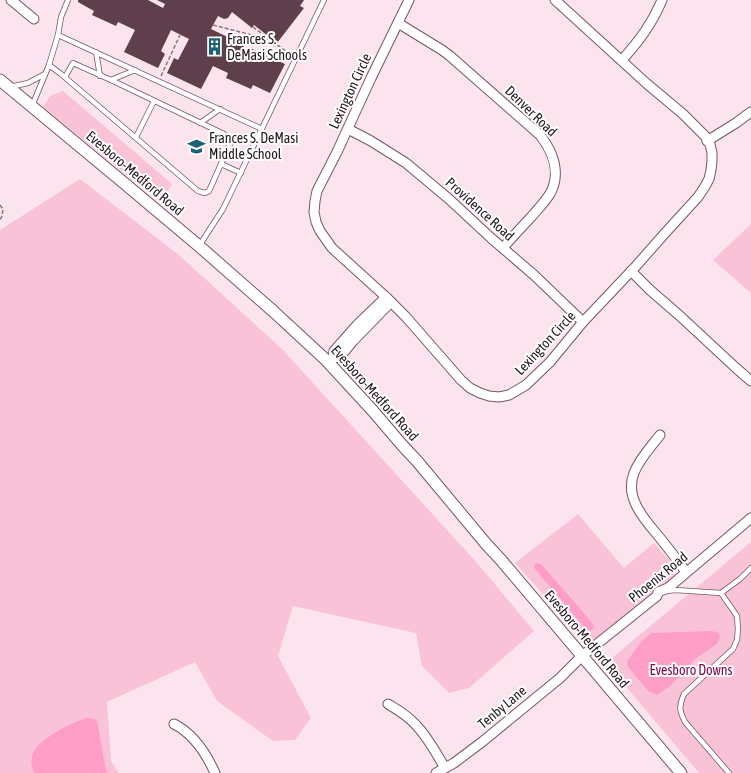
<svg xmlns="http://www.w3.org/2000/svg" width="751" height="773" viewBox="0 0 751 773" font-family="'Asap Condensed',sans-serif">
<rect width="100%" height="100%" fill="#fbe4ed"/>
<g fill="#fac2d7">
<polygon points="63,91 172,184 161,203 43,107 50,96"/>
<polygon points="80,179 179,255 282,349 478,564 534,631 469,688 449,693 422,666 416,633 293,606 278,656 311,718 295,740 273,741 217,701 195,662 107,702 111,761 119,773 0,773 0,230"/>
<polygon points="751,224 751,293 713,260"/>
<polygon points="578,514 624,568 654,543 675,567 675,574 669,581 595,639 587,640 582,637 515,563"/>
<polygon points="751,542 751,773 699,773 606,663"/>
</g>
<g fill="#fe9ec6">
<polygon points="537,563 541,564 590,620 594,626 593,629 590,631 587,630 535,569 534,566"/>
<polygon points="712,631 719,633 720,637 717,644 695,659 670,686 657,695 648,691 628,667 627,661 641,642 651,633"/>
<path d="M86,718C90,718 94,718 97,721L106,770L108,773H34C31,766 30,759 34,752C40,738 73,722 86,718Z"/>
</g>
<polygon fill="#5e3f4b" points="78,0 148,0 163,8 165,4 157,0 304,0 300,6 304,8 277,43 254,25 252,28 232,12 228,18 224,19 218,16 211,29 244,45 242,51 249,54 252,49 285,64 270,93 253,85 251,89 226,78 228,73 213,66 201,89 167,73 174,58 178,60 189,39 171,30 161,51 165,54 158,68 124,52 135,30 118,22 116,26 92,15 94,11 78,2"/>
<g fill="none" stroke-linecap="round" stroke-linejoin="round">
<defs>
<g id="service">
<polyline points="58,35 262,129"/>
<polyline points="96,52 100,76"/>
<polyline points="49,65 61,74 198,191 205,193 209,191 221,164 241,173"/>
<polyline points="65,77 73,63 111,80 224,134 230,139 230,144 221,164"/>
<polyline points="111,80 135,70"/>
<polyline points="10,87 28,83 45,74"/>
<polyline points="32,106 49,65 58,35 61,17 68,0"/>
<polyline points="200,123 220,109"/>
<polyline points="136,137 154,101"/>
<polyline points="199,246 223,209 324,0"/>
<polyline points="667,591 675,590 721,593 740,579 751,568"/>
<path d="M721,593L737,616L738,629L737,640L733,649L684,694C679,706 679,710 685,722L729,773"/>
</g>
<g id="minor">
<polyline points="11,0 34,19"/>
<polyline points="409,0 371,78 337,152 317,191 315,201 314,212 316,222 320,231 332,248 386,297 406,317 461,380 470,388 480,393 489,396 499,397 509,395 526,385 550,362 583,322 636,266 666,232 698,197 704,188 709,179 711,170 712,161 712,153 710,144 705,136 683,114 646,83 555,0"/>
<path d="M398,23L442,50L450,56L540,135C553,152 561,171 551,192C546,201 538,209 532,216C522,227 512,237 503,248"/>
<path d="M622,60C639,41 652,24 662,0"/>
<polyline points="348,129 371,141 406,163 449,199 491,238 534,275 583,322"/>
<polyline points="707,141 736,123 751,112"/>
<polyline points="631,271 650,290 680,316 736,368 751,381"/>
<polyline points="333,358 334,351 357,325 386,297"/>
<polyline points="328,363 333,358 340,357 353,341 391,302"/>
<path d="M660,435C651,447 639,459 634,473C624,498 645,520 660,538C669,549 678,561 686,572"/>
<path d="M388,704C398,710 407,715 415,724C428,737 436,753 445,768"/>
<path d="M174,724C194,734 206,753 215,773"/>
<polyline points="436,773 454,763 482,742 560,678 582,656 657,596 658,592 668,588 751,518"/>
</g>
<polyline id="tertiary" points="0,80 124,183 199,246 273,311 326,360 373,411 402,445 417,461 487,545 501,560 681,773"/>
</defs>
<use href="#service" stroke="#765663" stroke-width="6"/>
<use href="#minor" stroke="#765663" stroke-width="11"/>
<use href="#tertiary" stroke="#765663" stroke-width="13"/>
<g stroke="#89787e" stroke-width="1.5" stroke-dasharray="4 2" stroke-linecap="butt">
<polyline points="213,25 272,40"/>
<polyline points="253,27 291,55"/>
<polyline points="161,76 180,35"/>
<polyline points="0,205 3,209 2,216 0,220"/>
</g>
<use href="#service" stroke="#fff" stroke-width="4.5"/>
<use href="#minor" stroke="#fff" stroke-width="9"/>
<use href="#tertiary" stroke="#fff" stroke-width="11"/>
</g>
<defs>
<symbol id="building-bare" viewBox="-9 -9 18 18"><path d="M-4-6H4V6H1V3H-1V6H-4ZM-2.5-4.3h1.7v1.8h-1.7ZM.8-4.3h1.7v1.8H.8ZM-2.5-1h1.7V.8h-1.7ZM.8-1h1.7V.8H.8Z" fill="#1f6275" stroke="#fff" stroke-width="2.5" paint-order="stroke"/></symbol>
<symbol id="school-bare" viewBox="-9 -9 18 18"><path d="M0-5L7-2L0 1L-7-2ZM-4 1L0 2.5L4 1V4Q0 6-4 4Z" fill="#1f6275" stroke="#fff" stroke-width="2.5" paint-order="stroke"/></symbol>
</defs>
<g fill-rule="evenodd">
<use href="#building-bare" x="202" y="34" width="25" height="25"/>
<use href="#school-bare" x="184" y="134" width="25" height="25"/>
</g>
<g text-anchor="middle" stroke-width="4" stroke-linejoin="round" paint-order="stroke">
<g font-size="14" fill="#24171c" stroke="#fff" text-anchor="start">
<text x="227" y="44">Frances S.<tspan x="227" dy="16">DeMasi Schools</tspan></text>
<text x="209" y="143">Frances S. DeMasi<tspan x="209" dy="16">Middle School</tspan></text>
</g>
<g font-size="14" fill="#24171c" stroke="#fff">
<text transform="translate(350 91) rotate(-65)" y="5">Lexington Circle</text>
<text transform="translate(531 111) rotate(44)" y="5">Denver Road</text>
<text transform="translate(135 173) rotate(40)" y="5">Evesboro-Medford Road</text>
<text transform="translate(480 209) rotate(42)" y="5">Providence Road</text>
<text transform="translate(545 343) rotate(-47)" y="5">Lexington Circle</text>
<text transform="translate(375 393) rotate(48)" y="5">Evesboro-Medford Road</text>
<text transform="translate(658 577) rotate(-39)" y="5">Phoenix Road</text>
<text transform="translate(587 639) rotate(50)" y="5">Evesboro-Medford Road</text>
<text transform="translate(502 707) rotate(-40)" y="5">Tenby Lane</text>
</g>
<g font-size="14" fill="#7b084a" stroke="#fff">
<text x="691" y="675">Evesboro Downs</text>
</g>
</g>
</svg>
